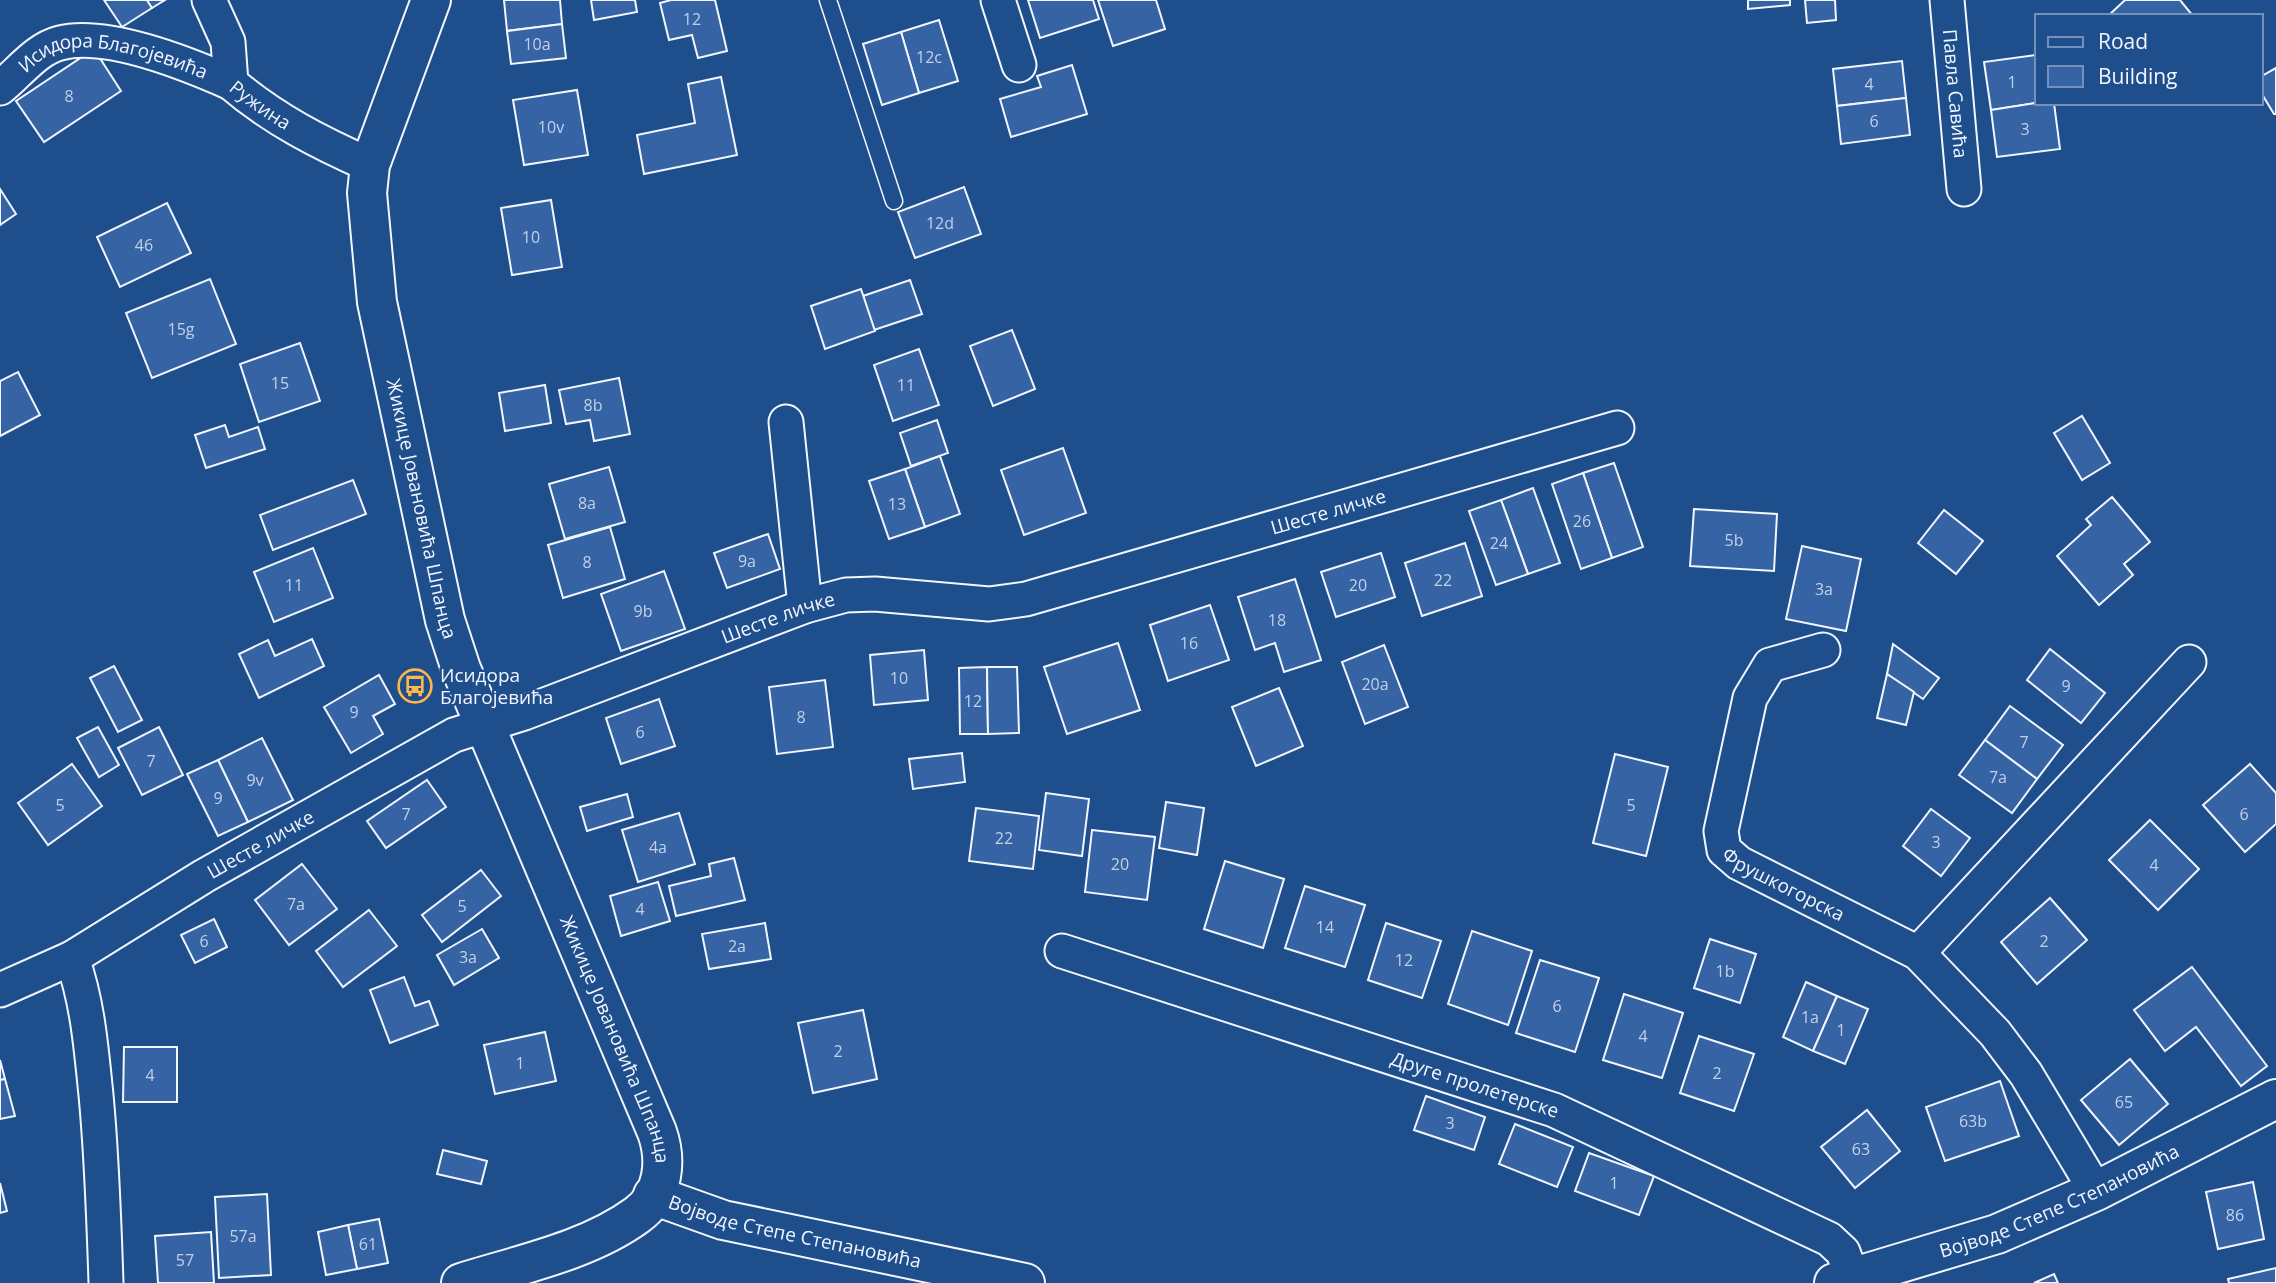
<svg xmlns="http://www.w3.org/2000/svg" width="2276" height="1283" viewBox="0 0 2276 1283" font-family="'Open Sans',sans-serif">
<rect width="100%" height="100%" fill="#1f4e8c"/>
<g fill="#3563a3" stroke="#f2f6ff" stroke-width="2">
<polygon points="104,0 147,0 152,8 122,27"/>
<polygon points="147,0 165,0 152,8"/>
<polygon points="504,0 560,0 562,24 507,31"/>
<polygon points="591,0 635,0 637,12 594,20"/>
<polygon points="671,0 715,0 727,51 698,58 692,35 669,40 660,3"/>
<polygon points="1028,0 1093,0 1099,19 1040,38"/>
<polygon points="1098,0 1156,0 1165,29 1113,46"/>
<polygon points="1748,0 1790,0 1790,5 1748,9"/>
<polygon points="1805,0 1835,0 1836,20 1807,23"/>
<polygon points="2125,0 2180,0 2193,16 2108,16"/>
<polygon points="939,20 958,81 919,93 901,32"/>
<polygon points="562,24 566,58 511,64 507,31"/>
<polygon points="901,32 919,93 882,105 863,44"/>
<polygon points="94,49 121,91 44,142 16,101"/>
<polygon points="2036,55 2036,103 1991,110 1984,62"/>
<polygon points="1902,61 1906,98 1837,106 1833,69"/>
<polygon points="1072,65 1087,114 1011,137 1000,99 1041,87 1037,76"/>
<polygon points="2276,68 2276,114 2274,114 2260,91 2260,77"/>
<polygon points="721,77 737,155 644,174 637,135 695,123 688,84"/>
<polygon points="577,90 588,155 524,165 513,100"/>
<polygon points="1906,98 1910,135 1841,144 1837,106"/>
<polygon points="2036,103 2054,103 2060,149 1997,157 1991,110"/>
<polygon points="964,187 981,234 915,258 898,212"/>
<polygon points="0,189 16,214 0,225"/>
<polygon points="551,200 562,267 512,275 501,208"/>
<polygon points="167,203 191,253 120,287 97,237"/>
<polygon points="210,279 236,344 152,378 126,313"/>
<polygon points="910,280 922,314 874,330 863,296"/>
<polygon points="861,289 875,331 825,349 811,306"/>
<polygon points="1012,330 1035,389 993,406 970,346"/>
<polygon points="300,343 320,401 259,422 240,364"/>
<polygon points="919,349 939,405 893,421 874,365"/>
<polygon points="18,372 40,415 0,436 0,381"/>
<polygon points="619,378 630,434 594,441 590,420 566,424 559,390"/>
<polygon points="545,385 551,423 505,431 499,393"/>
<polygon points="2082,416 2110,463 2082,480 2054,433"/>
<polygon points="937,420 948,453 911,466 900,433"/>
<polygon points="225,425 229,437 258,427 265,449 206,468 195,435"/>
<polygon points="1063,448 1086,513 1024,535 1001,470"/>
<polygon points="940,456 960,514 925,527 905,469"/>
<polygon points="1614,463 1643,547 1612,558 1583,473"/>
<polygon points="609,467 625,522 565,539 549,484"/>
<polygon points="905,469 925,527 889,539 869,481"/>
<polygon points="1583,473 1612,558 1581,569 1552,484"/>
<polygon points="353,480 366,514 273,550 260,515"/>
<polygon points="1533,488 1560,563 1528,574 1501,500"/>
<polygon points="2112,497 2150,542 2124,564 2133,575 2099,605 2057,556 2091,525 2086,519"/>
<polygon points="1501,500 1528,574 1496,585 1469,511"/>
<polygon points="1694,509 1777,514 1774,571 1690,566"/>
<polygon points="1944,510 1983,541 1956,574 1918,543"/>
<polygon points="610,527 625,579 563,598 548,545"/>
<polygon points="768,534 780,569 727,588 714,553"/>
<polygon points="1465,543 1482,596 1422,616 1405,563"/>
<polygon points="1802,546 1861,559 1846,631 1786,619"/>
<polygon points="313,548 333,598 274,622 254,572"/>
<polygon points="1381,553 1395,597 1336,617 1321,572"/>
<polygon points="664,571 685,629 621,651 601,594"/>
<polygon points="1295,579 1321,660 1284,672 1275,643 1255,650 1238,597"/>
<polygon points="1210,605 1229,660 1168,681 1150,625"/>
<polygon points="312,639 324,666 259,698 239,654 268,640 275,656"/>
<polygon points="1118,643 1140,710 1067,734 1044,667"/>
<polygon points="1893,644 1939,678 1923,699 1887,674"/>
<polygon points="1384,645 1408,707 1365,724 1342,662"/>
<polygon points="2050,649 2105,693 2081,723 2027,680"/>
<polygon points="924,650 928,700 874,705 870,655"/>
<polygon points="114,666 142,720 118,732 90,678"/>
<polygon points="987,667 988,734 960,734 959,668"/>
<polygon points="987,667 1017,667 1019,733 988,734"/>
<polygon points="1887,674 1914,692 1906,725 1877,718"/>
<polygon points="379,675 395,704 373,716 383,734 351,753 324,707"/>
<polygon points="825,680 833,747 777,754 769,687"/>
<polygon points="1279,688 1303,746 1256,766 1232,707"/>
<polygon points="659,699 675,746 621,764 606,718"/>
<polygon points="2010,706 2063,745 2037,779 1985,740"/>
<polygon points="98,727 119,765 99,777 77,738"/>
<polygon points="159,727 183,775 142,795 118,748"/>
<polygon points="262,738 293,800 248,822 218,760"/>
<polygon points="1985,740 2037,779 2012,813 1959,775"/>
<polygon points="962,753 965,782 913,789 909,759"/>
<polygon points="1615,754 1668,767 1646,856 1593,843"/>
<polygon points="218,760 248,822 218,836 187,774"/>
<polygon points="72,764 102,806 48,845 18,803"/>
<polygon points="2250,764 2276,793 2276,824 2245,852 2203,805"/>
<polygon points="427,780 446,807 386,848 367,821"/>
<polygon points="1046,793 1089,799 1082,856 1039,850"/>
<polygon points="627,794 633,817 587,831 580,807"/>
<polygon points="1166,802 1204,808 1197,855 1159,848"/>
<polygon points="976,808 1039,816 1033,869 969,861"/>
<polygon points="1931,809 1970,838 1941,876 1903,846"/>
<polygon points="679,813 695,864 638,882 622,830"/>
<polygon points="2150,820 2199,869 2158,910 2109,860"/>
<polygon points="1092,830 1155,837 1147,900 1085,892"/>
<polygon points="734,858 745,900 676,916 669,886 711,876 709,864"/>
<polygon points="1225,861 1284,879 1263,948 1204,929"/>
<polygon points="302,864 337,909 289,945 255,900"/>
<polygon points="481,870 501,896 442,942 422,915"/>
<polygon points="658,882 670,921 621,936 610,896"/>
<polygon points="1305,886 1365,905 1345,967 1285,948"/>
<polygon points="2050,898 2087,940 2037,984 2001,942"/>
<polygon points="369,910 397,946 343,987 316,951"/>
<polygon points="214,919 227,947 195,963 181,935"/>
<polygon points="765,923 771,959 709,969 702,934"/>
<polygon points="1386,923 1441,941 1422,998 1368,980"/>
<polygon points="482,929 499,958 454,985 437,955"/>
<polygon points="1472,931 1532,951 1508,1025 1448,1004"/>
<polygon points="1710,939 1756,954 1740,1003 1694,988"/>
<polygon points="1540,960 1599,978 1575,1052 1516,1033"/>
<polygon points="2192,967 2267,1066 2241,1086 2196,1027 2165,1051 2134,1010"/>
<polygon points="404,977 415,1006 429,1001 438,1025 390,1043 370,990"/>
<polygon points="1806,982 1837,996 1813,1051 1783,1037"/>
<polygon points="1624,994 1683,1013 1662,1078 1603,1060"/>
<polygon points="1837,996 1868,1009 1845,1064 1813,1051"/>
<polygon points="863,1010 877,1079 813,1093 798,1023"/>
<polygon points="545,1032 556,1081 495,1094 484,1045"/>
<polygon points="1699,1036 1754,1054 1734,1111 1680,1093"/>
<polygon points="124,1047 177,1047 177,1102 123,1102"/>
<polygon points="2130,1059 2168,1104 2119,1145 2081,1100"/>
<polygon points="0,1060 5,1079 0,1080"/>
<polygon points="5,1079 15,1116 0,1119 0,1080"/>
<polygon points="2000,1081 2019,1136 1945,1161 1926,1107"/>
<polygon points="1426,1096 1485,1117 1474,1150 1414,1130"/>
<polygon points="1867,1110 1900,1151 1855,1188 1821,1147"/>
<polygon points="1515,1124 1573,1147 1557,1187 1499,1164"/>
<polygon points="443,1150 487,1161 481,1184 437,1174"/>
<polygon points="1589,1153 1654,1176 1639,1215 1575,1191"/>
<polygon points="2253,1182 2264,1239 2218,1249 2206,1192"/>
<polygon points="0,1183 7,1211 0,1213"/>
<polygon points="267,1194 271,1275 219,1278 215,1197"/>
<polygon points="379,1219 388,1263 357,1269 348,1225"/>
<polygon points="348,1225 357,1269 326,1275 318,1232"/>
<polygon points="211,1232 214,1283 158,1283 155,1236"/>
<polygon points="2276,1268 2276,1283 2229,1283 2228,1279"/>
<polygon points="2054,1274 2058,1283 2034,1283"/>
</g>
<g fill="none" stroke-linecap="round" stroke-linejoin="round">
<defs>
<polyline id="lane" points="828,0 894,201"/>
<g id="street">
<path id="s1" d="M209,0L228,42L231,83C273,119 320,143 370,165"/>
<polyline points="998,0 1019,65"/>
<path id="s2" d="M1947,0L1964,189"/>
<path id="s3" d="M0,88C19,73 36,49 60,43C107,31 188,64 231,83"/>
<polyline points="786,422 805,606"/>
<path id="s4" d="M1823,650L1770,665L1750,698L1721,831L1724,850L1739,863L1918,953L1995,1033L2026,1074L2096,1191"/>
<path id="s5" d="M1062,951L1554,1110L1829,1239L1843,1252L1852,1277"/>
<polyline points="1918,953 2189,662"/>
<path d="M72,958C88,1004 91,1047 96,1095C102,1158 104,1220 106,1283"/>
<path id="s6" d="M0,990L72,958L204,876L454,735L524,713L805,606L846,595L875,594L989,604L1026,599L1617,428"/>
</g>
<g id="secondary">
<path id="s7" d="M431,0L370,165L367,193L377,302L445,620L461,669L657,1132C667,1160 664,1196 637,1215C588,1251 518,1265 461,1283"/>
<path id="s8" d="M653,1195L723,1220L1025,1283"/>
<path id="s9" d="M1834,1283L1997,1234L2096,1191L2276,1099"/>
</g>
</defs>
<use href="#lane" stroke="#f2f6ff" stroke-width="19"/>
<use href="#street" stroke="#f2f6ff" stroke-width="37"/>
<use href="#secondary" stroke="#f2f6ff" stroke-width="42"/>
<use href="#lane" stroke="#1f4e8c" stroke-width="16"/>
<use href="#street" stroke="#1f4e8c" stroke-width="33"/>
<use href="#secondary" stroke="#1f4e8c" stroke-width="38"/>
</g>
<defs>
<symbol id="bus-ring" viewBox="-11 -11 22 22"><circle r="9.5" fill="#1f4e8c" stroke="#ffb74d" stroke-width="1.5"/><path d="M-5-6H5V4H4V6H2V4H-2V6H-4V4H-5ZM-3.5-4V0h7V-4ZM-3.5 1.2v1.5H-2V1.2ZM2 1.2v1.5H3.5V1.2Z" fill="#ffb74d"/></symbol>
</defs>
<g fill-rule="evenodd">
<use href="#bus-ring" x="396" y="667" width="38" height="38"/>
</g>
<g text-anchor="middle" stroke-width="5" stroke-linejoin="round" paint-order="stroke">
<g font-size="16" fill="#c3d1e8">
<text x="692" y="25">12</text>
<text x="537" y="50">10a</text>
<text x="929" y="63">12c</text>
<text x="2012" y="88">1</text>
<text x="1869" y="90">4</text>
<text x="69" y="102">8</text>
<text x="1874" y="127">6</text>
<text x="551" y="133">10v</text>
<text x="2025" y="135">3</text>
<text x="940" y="229">12d</text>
<text x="531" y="243">10</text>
<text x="144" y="251">46</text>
<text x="181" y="335">15g</text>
<text x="280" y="389">15</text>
<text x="906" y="391">11</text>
<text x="593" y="411">8b</text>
<text x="587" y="509">8a</text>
<text x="897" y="510">13</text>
<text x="1582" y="527">26</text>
<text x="1734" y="546">5b</text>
<text x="1499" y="549">24</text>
<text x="747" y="567">9a</text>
<text x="587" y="568">8</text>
<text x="1443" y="586">22</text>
<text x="294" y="591">11</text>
<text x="1358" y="591">20</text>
<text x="1824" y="595">3a</text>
<text x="643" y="617">9b</text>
<text x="1277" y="626">18</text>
<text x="1189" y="649">16</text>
<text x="899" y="684">10</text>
<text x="1375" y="690">20a</text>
<text x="2066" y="692">9</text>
<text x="973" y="707">12</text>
<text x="354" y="718">9</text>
<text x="801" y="723">8</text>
<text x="640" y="738">6</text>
<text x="2024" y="748">7</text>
<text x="151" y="767">7</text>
<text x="1998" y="783">7a</text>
<text x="255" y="786">9v</text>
<text x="218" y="804">9</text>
<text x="60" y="811">5</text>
<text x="1631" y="811">5</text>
<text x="406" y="820">7</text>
<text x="2244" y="820">6</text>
<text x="1004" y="844">22</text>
<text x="1936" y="848">3</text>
<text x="658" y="853">4a</text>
<text x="1120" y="870">20</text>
<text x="2154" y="871">4</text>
<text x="296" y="910">7a</text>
<text x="462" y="912">5</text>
<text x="640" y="915">4</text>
<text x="1325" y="933">14</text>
<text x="204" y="947">6</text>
<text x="2044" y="947">2</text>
<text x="737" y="952">2a</text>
<text x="468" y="963">3a</text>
<text x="1404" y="966">12</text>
<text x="1725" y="977">1b</text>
<text x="1557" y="1012">6</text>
<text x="1810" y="1023">1a</text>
<text x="1841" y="1036">1</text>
<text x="1643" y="1042">4</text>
<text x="838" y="1057">2</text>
<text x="520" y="1069">1</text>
<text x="1717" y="1079">2</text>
<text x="150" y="1081">4</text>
<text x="2124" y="1108">65</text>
<text x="1973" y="1127">63b</text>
<text x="1450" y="1129">3</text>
<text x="1861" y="1155">63</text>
<text x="1614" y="1189">1</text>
<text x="2235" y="1221">86</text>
<text x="243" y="1242">57a</text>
<text x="368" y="1250">61</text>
<text x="185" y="1266">57</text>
</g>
<g font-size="19" fill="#f2f6ff" stroke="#1f4e8c">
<text dy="7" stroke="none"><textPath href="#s3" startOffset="128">Исидора Благојевића</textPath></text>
<text dy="7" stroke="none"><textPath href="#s2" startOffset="94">Павла Савића</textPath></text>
<text dy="7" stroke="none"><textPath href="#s1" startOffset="124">Ружина</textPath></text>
<text dy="7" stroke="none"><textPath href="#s7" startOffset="525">Жикице Јовановића Шпанца</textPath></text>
<text dy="7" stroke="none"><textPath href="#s6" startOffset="1433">Шесте личке</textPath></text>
<text dy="7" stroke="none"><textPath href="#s6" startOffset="866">Шесте личке</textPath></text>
<text dy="7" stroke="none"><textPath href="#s6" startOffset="299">Шесте личке</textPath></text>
<text dy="7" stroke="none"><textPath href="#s4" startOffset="318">Фрушкогорска</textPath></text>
<text dy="7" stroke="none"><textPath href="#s7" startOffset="1092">Жикице Јовановића Шпанца</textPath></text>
<text dy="7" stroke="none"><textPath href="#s5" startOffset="434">Друге пролетерске</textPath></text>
<text dy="7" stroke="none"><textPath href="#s9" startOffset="240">Војводе Степе Степановића</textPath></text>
<text dy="7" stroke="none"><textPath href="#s8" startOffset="147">Војводе Степе Степановића</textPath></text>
</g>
<g font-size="19" fill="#f2f6ff" stroke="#1f4e8c" text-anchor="start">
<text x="440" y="682">Исидора<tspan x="440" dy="22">Благојевића</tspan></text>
</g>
</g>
<rect x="2035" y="14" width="228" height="91" fill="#1f4e8c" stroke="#7391ba" stroke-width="2"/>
<rect x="2048" y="37" width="35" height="10" fill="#1f4e8c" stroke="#7391ba" stroke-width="2"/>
<text x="2098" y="49" font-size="21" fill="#f2f6ff">Road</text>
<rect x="2048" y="66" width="35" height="21" fill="#3563a3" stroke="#7391ba" stroke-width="2"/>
<text x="2098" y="84" font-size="21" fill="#f2f6ff">Building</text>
</svg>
